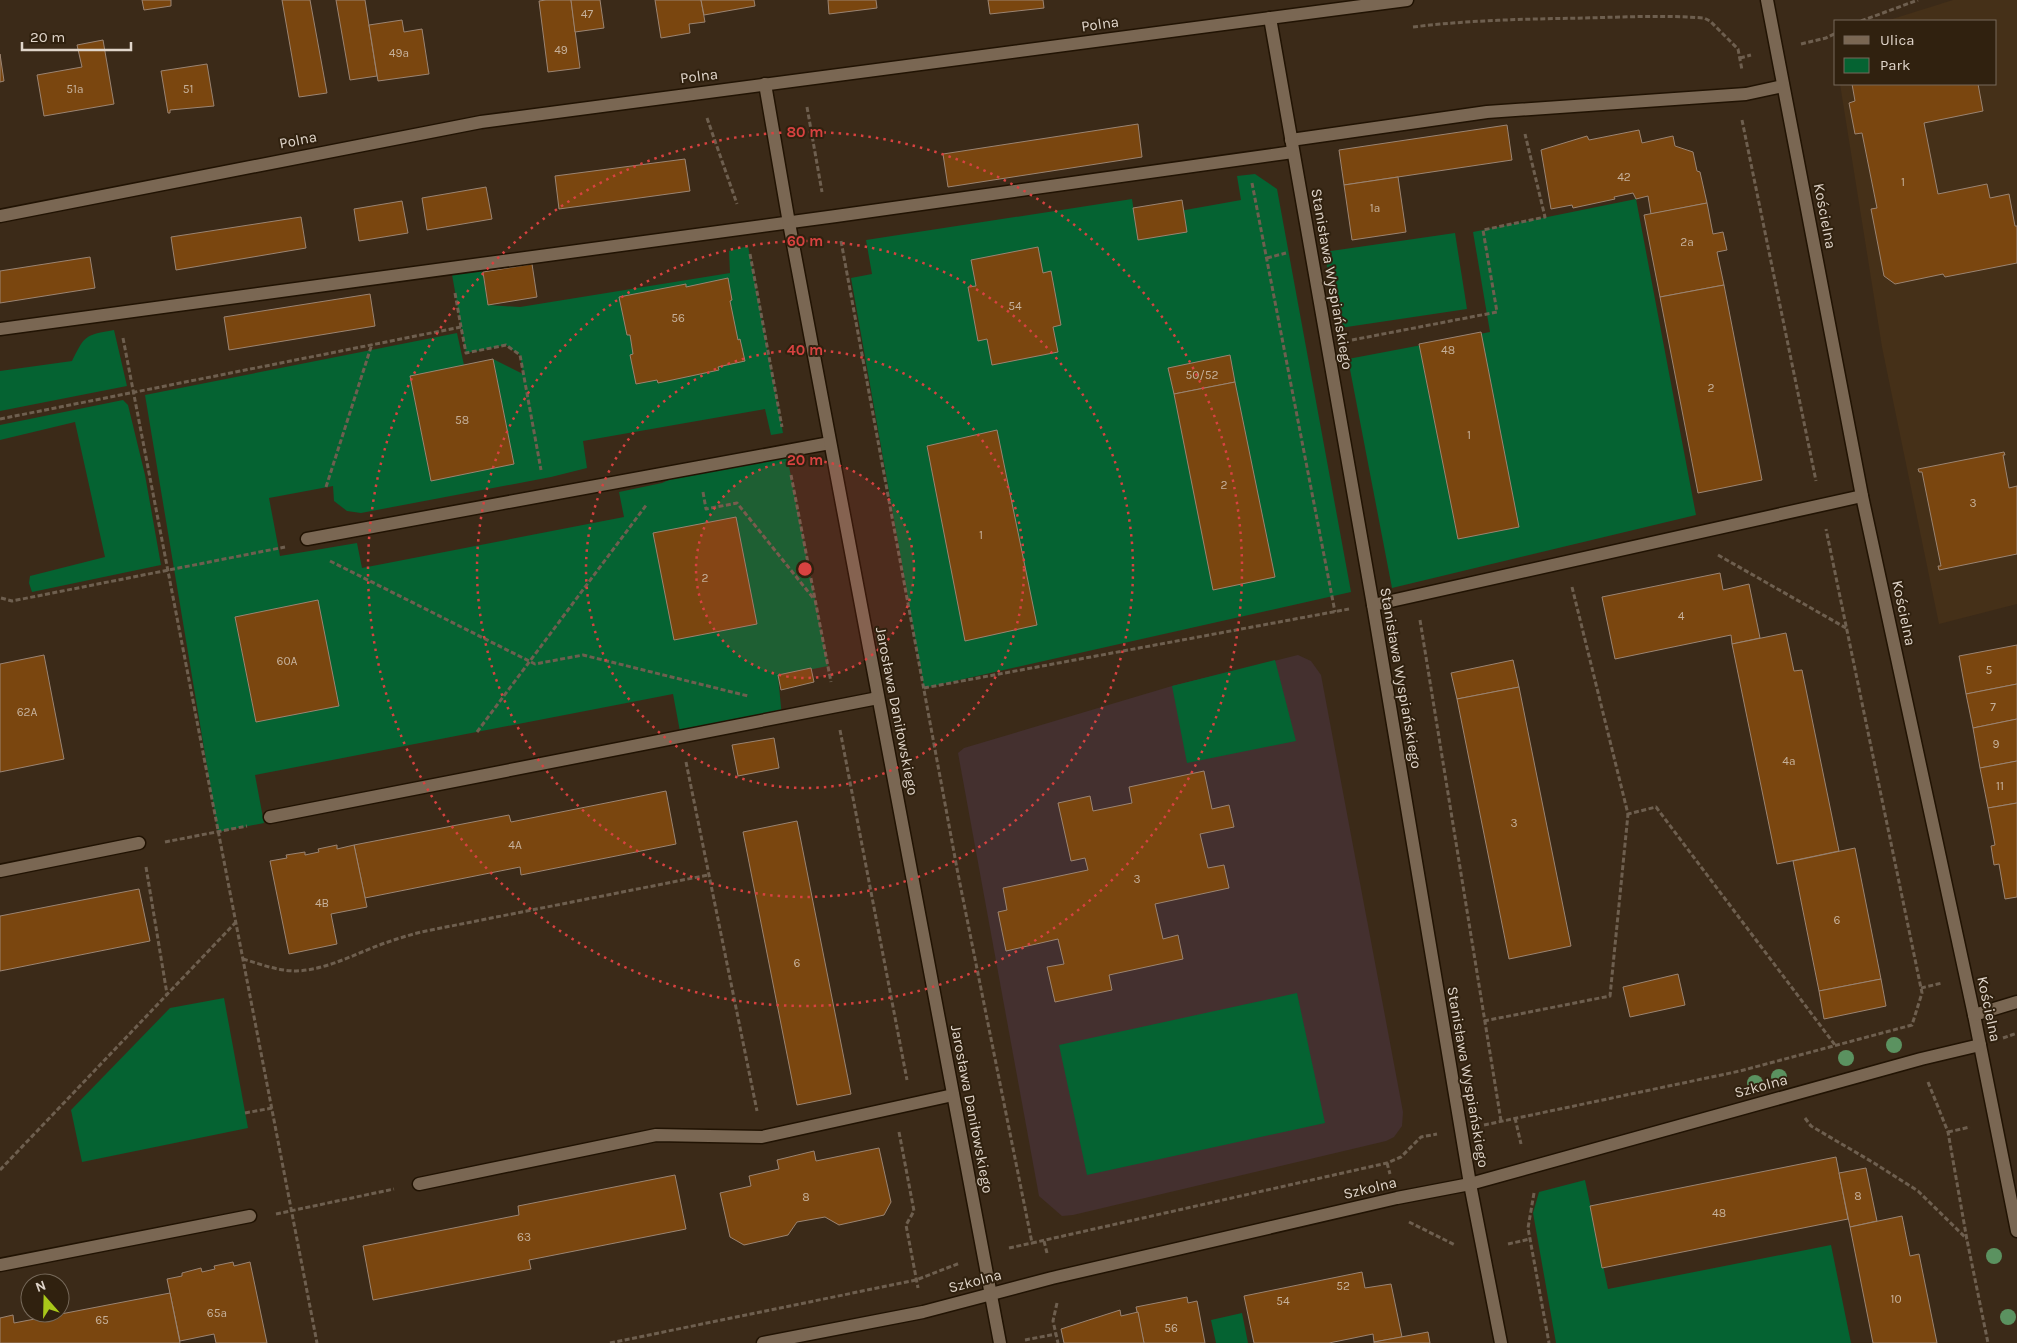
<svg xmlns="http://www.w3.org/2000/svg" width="2017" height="1343" viewBox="0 0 2017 1343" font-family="Karla,sans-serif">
<rect width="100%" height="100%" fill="#3b2a18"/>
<polygon fill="#453018" points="1953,0 2017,0 2017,604 1939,624 1882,347 1840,84 1996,84 1996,21 1886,21"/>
<polygon fill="#44302f" points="1298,655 1311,661 1321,675 1403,1112 1402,1126 1394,1137 1386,1141 1073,1215 1062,1216 1039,1196 958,753 964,748 1172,686"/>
<g fill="#056332">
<polygon points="1255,174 1277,189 1351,592 924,688 851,278 872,274 866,240 1132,199 1135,219 1241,200 1237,176"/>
<polygon points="1636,199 1696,515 1392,588 1348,359 1490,332 1473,232"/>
<polygon points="1455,233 1467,309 1340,328 1324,252"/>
<polygon points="748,246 783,433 771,435 765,409 583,441 587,468 551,477 361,513 347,511 334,501 333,486 269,498 280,556 357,543 362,568 624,517 619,492 662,483 698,467 786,451 828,666 778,676 782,717 681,737 673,694 255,775 264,823 218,832 145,395 457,333 464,365 493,359 523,374 520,355 506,345 466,353 451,269 481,264 488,305 520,307 730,273 729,251"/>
<path d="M114,330L127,386L0,411V371L72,361C85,335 85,335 114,330Z"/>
<polygon points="123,400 128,405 145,475 161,565 32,592 29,583 30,576 105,557 75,422 0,440 0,425"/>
<polygon points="1275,660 1296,741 1187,763 1172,686"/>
<polygon points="1297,993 1325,1123 1087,1175 1059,1045"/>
<polygon points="224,998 248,1128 82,1162 71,1110 170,1008"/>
<polygon points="1585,1180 1608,1289 1831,1245 1851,1343 1556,1343 1533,1213 1539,1192"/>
<polygon points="1242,1313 1248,1343 1216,1343 1211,1320"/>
</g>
<g fill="#7a460f" stroke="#9b8472">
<polygon points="142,0 171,0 171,6 144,10"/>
<polygon points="282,0 310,0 327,93 299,97"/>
<polygon points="336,0 365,0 377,76 350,80"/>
<polygon points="546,0 571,0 580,68 548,72 539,1"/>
<polygon points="571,0 600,0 604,28 575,32"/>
<polygon points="655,0 701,0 705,22 689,24 690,33 661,38"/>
<polygon points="701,0 754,0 755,6 704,15"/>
<polygon points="828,0 876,0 877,8 829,14"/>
<polygon points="988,0 1043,0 1044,8 990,14"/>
<polygon points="402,20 404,32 422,29 429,74 378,81 369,25"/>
<polygon points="103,40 114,104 44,116 37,75 82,67 77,45"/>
<polygon points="0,54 4,81 0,82"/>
<polygon points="207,64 214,106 170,110 170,113 168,113 161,71"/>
<polygon points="1852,84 1978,84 1983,111 1924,123 1938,194 1987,184 1990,198 2009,194 2015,226 2017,226 2017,263 1945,277 1943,274 1895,284 1884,276 1871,209 1877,208 1862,133 1855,134 1849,103 1855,101"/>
<polygon points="1138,124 1142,157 948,187 943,154"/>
<polygon points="1507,125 1512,160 1344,185 1339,150"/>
<polygon points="1639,130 1642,143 1673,136 1675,146 1693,152 1697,171 1700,172 1707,203 1651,214 1648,196 1636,199 1633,193 1614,197 1615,199 1573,208 1572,205 1551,209 1541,150 1587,136 1589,140"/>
<polygon points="685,159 690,191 559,209 555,176"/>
<polygon points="1398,177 1406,232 1352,240 1344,185"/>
<polygon points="486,187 492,219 427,230 422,198"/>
<polygon points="1182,200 1187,232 1138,240 1133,208"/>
<polygon points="402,201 408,233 359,241 354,209"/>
<polygon points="1707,203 1713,234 1723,232 1727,250 1717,252 1724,285 1660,297 1644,215"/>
<polygon points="301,217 306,248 176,270 171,237"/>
<polygon points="1038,247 1043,273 1051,271 1061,325 1053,327 1058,352 992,365 987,339 978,341 968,287 976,286 971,260"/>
<polygon points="90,257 95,288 0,303 0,271"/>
<polygon points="532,264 537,297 488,305 483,272"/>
<polygon points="728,278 732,300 730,301 738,340 740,339 745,361 718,367 719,370 658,383 657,380 636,384 630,355 633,354 630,335 627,335 619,297 686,284 686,287"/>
<polygon points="1724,285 1762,480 1698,493 1660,297"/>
<polygon points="370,294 375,326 229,350 224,317"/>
<polygon points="1481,332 1519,527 1458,539 1419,344"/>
<polygon points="1230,355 1235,382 1174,394 1168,368"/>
<polygon points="493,359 514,464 431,481 410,376"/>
<polygon points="1235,382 1275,577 1213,590 1174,394"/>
<polygon points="997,430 1037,625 965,641 927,446"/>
<polygon points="2004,452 2005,455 2003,455 2009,488 2017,486 2017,554 1939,570 1938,566 1941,566 1922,472 1919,472 1918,469"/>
<polygon points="736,517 757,624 674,640 653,533"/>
<polygon points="1720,573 1723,590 1749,584 1760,638 1732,644 1731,635 1615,659 1602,597"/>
<polygon points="318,600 339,706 256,722 235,617"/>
<polygon points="1786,633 1794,671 1802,670 1839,851 1777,864 1732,644"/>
<polygon points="2017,645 2017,684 1966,694 1959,656"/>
<polygon points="44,655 64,759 0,772 0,664"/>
<polygon points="1513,660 1519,687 1457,699 1451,673"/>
<polygon points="811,668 814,682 781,690 778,675"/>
<polygon points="2017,684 2017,719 1973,728 1966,694"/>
<polygon points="1519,687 1571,946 1509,959 1457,699"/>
<polygon points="2017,719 2017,761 1980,768 1973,728"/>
<polygon points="774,738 779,768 738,776 732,745"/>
<polygon points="2017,761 2017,803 1988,808 1980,768"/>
<polygon points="1204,771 1212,809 1229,805 1234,827 1200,834 1208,868 1224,865 1229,888 1155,904 1163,939 1178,935 1183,959 1109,975 1112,990 1055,1002 1047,967 1064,964 1058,939 1006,951 998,912 1007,910 1003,888 1088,870 1085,858 1071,861 1058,803 1090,796 1093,811 1132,803 1129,787"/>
<polygon points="666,791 676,844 521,875 520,867 365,898 354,845 509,815 511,822"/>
<polygon points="2017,803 2017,897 2005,899 1999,864 1994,865 1991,846 1995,845 1988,808"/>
<polygon points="797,821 851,1094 797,1105 743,832"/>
<polygon points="337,845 337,849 354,845 367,907 331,914 337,944 289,954 270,861 287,858 286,855 305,852 305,855 319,852 318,849"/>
<polygon points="1855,848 1881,979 1819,991 1793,861"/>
<polygon points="139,889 150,941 0,971 0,916"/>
<polygon points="1678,974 1685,1005 1630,1017 1623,987"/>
<polygon points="1881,979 1886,1006 1824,1019 1819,991"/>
<polygon points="879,1148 891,1202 884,1215 839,1225 825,1217 797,1222 788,1235 744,1245 730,1237 720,1193 751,1186 749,1176 779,1169 777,1160 814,1151 816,1161"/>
<polygon points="1836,1157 1848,1219 1602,1268 1590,1206"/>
<polygon points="1866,1168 1877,1221 1850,1227 1839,1173"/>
<polygon points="675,1175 686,1229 529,1260 531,1269 373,1300 363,1246 519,1215 518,1206"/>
<polygon points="1902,1216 1910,1256 1919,1254 1937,1343 1873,1343 1850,1227"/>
<polygon points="233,1262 234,1266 250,1262 267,1343 216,1343 214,1334 180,1341 167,1279 182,1276 182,1273 201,1268 202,1272 215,1269 214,1266"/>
<polygon points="1362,1272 1365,1288 1391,1284 1402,1337 1374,1342 1373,1334 1329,1343 1254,1343 1244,1296"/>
<polygon points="170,1293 180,1343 0,1343 0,1318 13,1315 14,1323"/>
<polygon points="1187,1297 1188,1303 1197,1301 1205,1343 1144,1343 1136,1307"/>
<polygon points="1120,1310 1121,1316 1138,1312 1144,1343 1064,1343 1061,1329"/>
<polygon points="1428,1332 1430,1343 1374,1343 1374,1342"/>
</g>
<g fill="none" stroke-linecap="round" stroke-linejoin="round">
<defs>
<g id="lane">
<polyline points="1291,140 1487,112 1746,94 1783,86"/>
<polyline points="0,329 836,216 1293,152"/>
<polyline points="307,539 830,443"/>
<polyline points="1373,605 1862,496"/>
<polyline points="270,817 878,698"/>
<polyline points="0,871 139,843"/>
<polyline points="419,1184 656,1135 762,1137 953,1095"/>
<polyline points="0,1265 250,1216"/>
</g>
<g id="street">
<polyline points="1767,0 1862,496 1974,1015 2017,1231"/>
<polyline points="1270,18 1373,605 1470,1184 1501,1343"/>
<polyline points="765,84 789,223 1000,1343"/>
<polyline points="0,216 481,122 1407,0"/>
<polyline points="1974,1015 2017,1002"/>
<polyline points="763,1343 923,1312 1052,1278 1397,1198 1470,1184 1921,1059 1980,1045"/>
</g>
</defs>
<use href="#lane" stroke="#211303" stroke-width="15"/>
<use href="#street" stroke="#211303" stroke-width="15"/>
<g stroke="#6e5f4f" stroke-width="3" stroke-dasharray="5 2.5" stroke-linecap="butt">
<polyline points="1861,21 1918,0"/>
<path d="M1413,27C1470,20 1528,19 1585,18C1624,17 1664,15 1704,18L1710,21L1738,49L1742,70"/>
<polyline points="1801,44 1826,38 1836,33"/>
<polyline points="1740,58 1751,55"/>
<polyline points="807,107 822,192"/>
<polyline points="707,118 737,204"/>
<polyline points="1742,120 1816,481"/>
<polyline points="1252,183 1335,612"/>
<polyline points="841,241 958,874 1032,1243 1387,1163 1401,1157 1421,1137 1437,1134"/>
<polyline points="750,254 782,427"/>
<polyline points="1267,258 1286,253"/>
<polyline points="455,293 461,327"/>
<polyline points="123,338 317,1343"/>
<polyline points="1352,340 1497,312 1483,230 1545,217 1525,134"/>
<polyline points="0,419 461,327 466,353 506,345 520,355 541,470"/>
<polyline points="791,475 831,682"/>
<polyline points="326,487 372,344"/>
<polyline points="703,492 706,509 737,503 814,599"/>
<polyline points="1718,555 1846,628"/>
<polyline points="330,561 535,664 583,655 748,696"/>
<polyline points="1572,587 1628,814 1656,807 1835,1045"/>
<polyline points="1,598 12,601 285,547"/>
<polyline points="1420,620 1501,1121"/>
<polyline points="924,688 1349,609"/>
<polyline points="840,730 907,1080"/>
<polyline points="477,732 647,504"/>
<polyline points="686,762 757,1111"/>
<polyline points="165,842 247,826"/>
<polyline points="146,867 167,994"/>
<path d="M243,959C260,964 278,971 296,971C328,970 358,952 388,942C399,938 410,935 421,932L708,875"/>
<polyline points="1921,988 1942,983"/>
<polyline points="1484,1021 1610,996 1628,814"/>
<polyline points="2003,1038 2017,1033"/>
<polyline points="1928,1082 1948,1132 1967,1240 1988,1343"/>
<polyline points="245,1113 272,1108"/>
<polyline points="1515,1118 1521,1144"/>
<polyline points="1805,1118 1811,1126 1874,1163 1918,1191 1967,1239"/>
<polyline points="1484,1125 1740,1071 1912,1025 1922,993 1826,529"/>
<polyline points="899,1132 914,1211 906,1225 918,1288"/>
<polyline points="1948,1132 1970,1127"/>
<polyline points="1387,1163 1390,1174"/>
<polyline points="0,1170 236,922"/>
<polyline points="1534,1193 1528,1228 1549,1343"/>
<polyline points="276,1214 394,1189"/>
<polyline points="1409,1222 1455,1245"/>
<polyline points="1044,1241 1047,1253"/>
<polyline points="1508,1244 1530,1239"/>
<polyline points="1009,1248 1032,1243"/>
<polyline points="1057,1303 1053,1321 1058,1343"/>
<polyline points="1025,1340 1056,1334"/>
<polyline points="610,1343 916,1280 960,1263"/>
</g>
<use href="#lane" stroke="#7a6753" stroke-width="12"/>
<use href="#street" stroke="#7a6753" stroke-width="12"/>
</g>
<g fill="#5b9260">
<circle cx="1894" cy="1045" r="8"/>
<circle cx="1846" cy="1058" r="8"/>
<circle cx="1779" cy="1077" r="8"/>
<circle cx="1755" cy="1083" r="8"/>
<circle cx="1994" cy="1256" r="8"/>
<circle cx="2008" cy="1317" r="8"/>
</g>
<circle cx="805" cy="569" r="109" fill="#d84240" fill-opacity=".12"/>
<g fill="none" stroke="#d84240" stroke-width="2.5" stroke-dasharray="2.5 5">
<circle cx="805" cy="569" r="109"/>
<circle cx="805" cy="569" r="219"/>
<circle cx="805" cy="569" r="328"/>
<circle cx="805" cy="569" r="437"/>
</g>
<g text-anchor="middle" stroke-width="4" stroke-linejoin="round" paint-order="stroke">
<g font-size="12" fill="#c6b19b">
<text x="587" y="18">47</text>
<text x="561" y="54">49</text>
<text x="399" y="57">49a</text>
<text x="75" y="93">51a</text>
<text x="188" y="93">51</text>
<text x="1624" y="181">42</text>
<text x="1903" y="186">1</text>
<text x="1375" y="212">1a</text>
<text x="1687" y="246">2a</text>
<text x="1015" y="310">54</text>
<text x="678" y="322">56</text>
<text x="1448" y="354">48</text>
<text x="1202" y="379">50/52</text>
<text x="1711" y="392">2</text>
<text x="462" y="424">58</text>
<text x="1469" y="439">1</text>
<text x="1224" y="489">2</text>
<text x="1973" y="507">3</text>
<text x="981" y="539">1</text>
<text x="705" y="582">2</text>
<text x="1681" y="620">4</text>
<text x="287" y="665">60A</text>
<text x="1989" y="674">5</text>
<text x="1993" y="711">7</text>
<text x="27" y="716">62A</text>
<text x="1996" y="748">9</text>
<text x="1789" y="765">4a</text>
<text x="2000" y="790">11</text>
<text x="1514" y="827">3</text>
<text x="515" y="849">4A</text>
<text x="1137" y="883">3</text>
<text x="322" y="907">4B</text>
<text x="1837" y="924">6</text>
<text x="797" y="967">6</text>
<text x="1858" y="1200">8</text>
<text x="806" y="1201">8</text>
<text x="1719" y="1217">48</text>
<text x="524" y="1241">63</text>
<text x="1343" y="1290">52</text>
<text x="1896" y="1303">10</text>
<text x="1283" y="1305">54</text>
<text x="217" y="1317">65a</text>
<text x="102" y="1324">65</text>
<text x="1171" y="1332">56</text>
</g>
<g font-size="15" fill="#e0d5ca" stroke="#30210f">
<text transform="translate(1100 24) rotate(-8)" y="5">Polna</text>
<text transform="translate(699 76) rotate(-7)" y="5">Polna</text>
<text transform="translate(298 140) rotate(-11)" y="5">Polna</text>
<text transform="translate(1825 216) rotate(79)" y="5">Kościelna</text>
<text transform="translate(1332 279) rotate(80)" y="5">Stanisława Wyspiańskiego</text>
<text transform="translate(1904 613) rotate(78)" y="5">Kościelna</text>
<text transform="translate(1401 678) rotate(80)" y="5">Stanisława Wyspiańskiego</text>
<text transform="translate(897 711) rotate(79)" y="5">Jarosława Daniłowskiego</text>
<text transform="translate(1989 1009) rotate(78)" y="5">Kościelna</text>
<text transform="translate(1468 1077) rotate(80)" y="5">Stanisława Wyspiańskiego</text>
<text transform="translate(1761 1086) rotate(-15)" y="5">Szkolna</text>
<text transform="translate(972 1109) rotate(79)" y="5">Jarosława Daniłowskiego</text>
<text transform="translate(1370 1188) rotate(-13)" y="5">Szkolna</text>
<text transform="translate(975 1281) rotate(-15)" y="5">Szkolna</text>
</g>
</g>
<circle cx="805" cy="569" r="8" fill="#d84240" stroke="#30210f" stroke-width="2.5"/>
<g font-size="15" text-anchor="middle" font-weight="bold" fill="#d84240" stroke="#30210f" stroke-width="4" stroke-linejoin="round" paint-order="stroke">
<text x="805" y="137">80 m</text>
<text x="805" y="246">60 m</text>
<text x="805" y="355">40 m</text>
<text x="805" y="465">20 m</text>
</g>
<rect x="1834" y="20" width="162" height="65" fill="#30210f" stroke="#76695a"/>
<rect x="1844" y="36" width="25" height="8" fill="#7a6753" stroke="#76695a"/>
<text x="1880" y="45" font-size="15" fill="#e0d5ca">Ulica</text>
<rect x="1844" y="58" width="25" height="15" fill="#056332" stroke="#76695a"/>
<text x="1880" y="70" font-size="15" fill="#e0d5ca">Park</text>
<g transform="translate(45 1298) rotate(340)"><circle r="24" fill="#30210f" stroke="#76695a"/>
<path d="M0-4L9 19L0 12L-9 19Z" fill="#a9c71a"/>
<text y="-8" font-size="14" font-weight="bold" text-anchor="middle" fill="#e0d5ca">N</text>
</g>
<path d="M22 42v8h109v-8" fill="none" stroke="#e0d5ca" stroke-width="2.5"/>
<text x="30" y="42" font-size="15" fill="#e0d5ca" stroke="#30210f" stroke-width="4" paint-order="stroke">20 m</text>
</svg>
